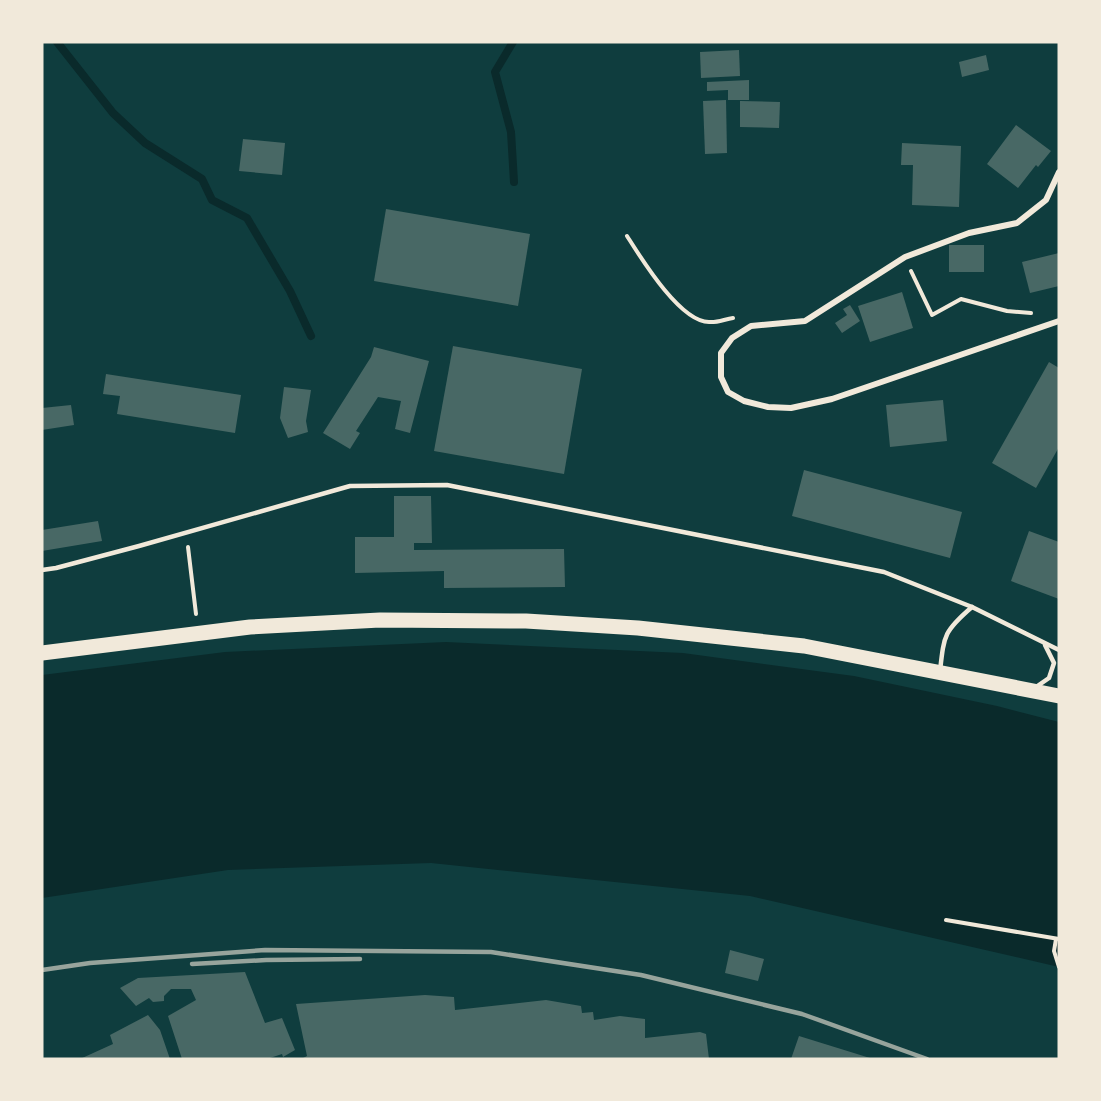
<svg xmlns="http://www.w3.org/2000/svg" width="1101" height="1101" viewBox="0 0 1101 1101" font-family="'Roboto Condensed',sans-serif">
<rect width="100%" height="100%" fill="#0f3d3e"/>
<polygon fill="#0a2a2b" points="446,642 683,653 854,676 997,706 1059,722 1059,967 750,896 431,863 228,870 42,898 42,675 225,652"/>
<g fill="none" stroke-linecap="round" stroke-linejoin="round">
<g stroke="#0a2a2b" stroke-width="8">
<polyline points="57,42 113,113 145,143 202,179 212,200 247,218 290,291 311,336"/>
<polyline points="513,42 495,72 511,132 514,182"/>
</g>
</g>
<g fill="#486865">
<polygon points="739,50 740,76 701,78 700,52"/>
<polygon points="986,55 989,70 962,77 959,62"/>
<polygon points="749,80 749,100 728,100 728,90 707,91 707,82"/>
<polygon points="726,100 727,153 705,154 703,101"/>
<polygon points="740,101 780,102 779,128 740,127"/>
<polygon points="1016,125 1051,151 1038,167 1036,165 1018,188 987,164"/>
<polygon points="243,139 285,143 282,175 239,171"/>
<polygon points="902,143 961,146 959,207 912,205 913,165 901,165"/>
<polygon points="386,209 530,234 518,306 374,281"/>
<rect x="949" y="245" width="35" height="27"/>
<polygon points="1059,253 1059,286 1030,293 1022,262"/>
<polygon points="902,292 913,328 870,342 858,306"/>
<polygon points="850,305 860,321 842,333 835,323 847,315 843,309"/>
<polygon points="453,346 582,369 564,474 434,451"/>
<polygon points="374,347 429,361 410,433 395,429 401,401 378,397 356,431 360,433 350,449 323,433 371,357"/>
<polygon points="1049,362 1059,368 1059,447 1036,488 992,463"/>
<polygon points="106,374 241,395 235,433 117,414 120,396 103,394"/>
<polygon points="284,387 311,390 306,421 308,432 288,438 280,418"/>
<polygon points="943,400 947,441 890,447 886,405"/>
<polygon points="71,405 74,425 42,430 42,408"/>
<polygon points="804,470 962,512 950,558 792,516"/>
<polygon points="394,496 431,496 432,543 414,543 414,550 564,549 565,587 444,588 444,571 355,573 355,537 394,537"/>
<polygon points="98,521 102,541 42,551 42,530"/>
<polygon points="1029,531 1059,542 1059,599 1011,581"/>
<polygon points="730,950 764,959 758,981 725,973"/>
<polygon points="245,972 265,1023 282,1018 295,1050 283,1057 282,1054 267,1059 182,1059 168,1016 196,1000 191,989 171,989 164,996 164,1001 153,1002 149,998 136,1006 120,988 138,978"/>
<polygon points="425,995 454,997 455,1010 546,1000 581,1006 582,1013 593,1012 594,1020 620,1016 645,1019 645,1038 700,1032 706,1034 709,1059 301,1059 307,1056 296,1004"/>
<polygon points="148,1015 160,1030 170,1059 80,1059 113,1044 110,1035"/>
<polygon points="799,1036 870,1058 870,1059 791,1059"/>
</g>
<g fill="none" stroke-linecap="round" stroke-linejoin="round">
<g stroke="#f1e9da" stroke-width="4">
<path d="M627,236C641,258 680,322 709,322C717,323 725,319 733,318"/>
<polyline points="911,271 932,315 961,299 1007,311 1031,313"/>
<polyline points="188,547 196,614"/>
<polyline points="946,920 1059,939"/>
<polyline points="1056,939 1054,951 1059,967"/>
</g>
<g stroke="#f1e9da" stroke-width="4.5">
<polyline points="42,570 56,568 139,546 350,486 447,485 884,572 972,607 1059,650"/>
<path d="M940,671C944,635 944,631 972,607"/>
<polyline points="1036,687 1049,678 1054,663 1045,645"/>
</g>
<polyline stroke="#f1e9da" stroke-width="6" points="1059,172 1046,200 1017,223 969,233 905,257 805,321 751,326 732,338 721,353 721,377 728,392 744,401 768,407 791,408 832,399 1059,321"/>
<polyline stroke="#f1e9da" stroke-width="15" points="42,653 250,627 380,620 526,621 638,628 804,646 1059,696"/>
<g stroke="#97a49c" stroke-width="4.5">
<polyline points="192,964 266,960 360,959"/>
<polyline points="42,970 90,963 265,950 491,952 641,975 802,1014 927,1059"/>
</g>
</g>
<rect width="1101" height="1101" fill="none" stroke="#f1e9da" stroke-width="87"/>
</svg>
